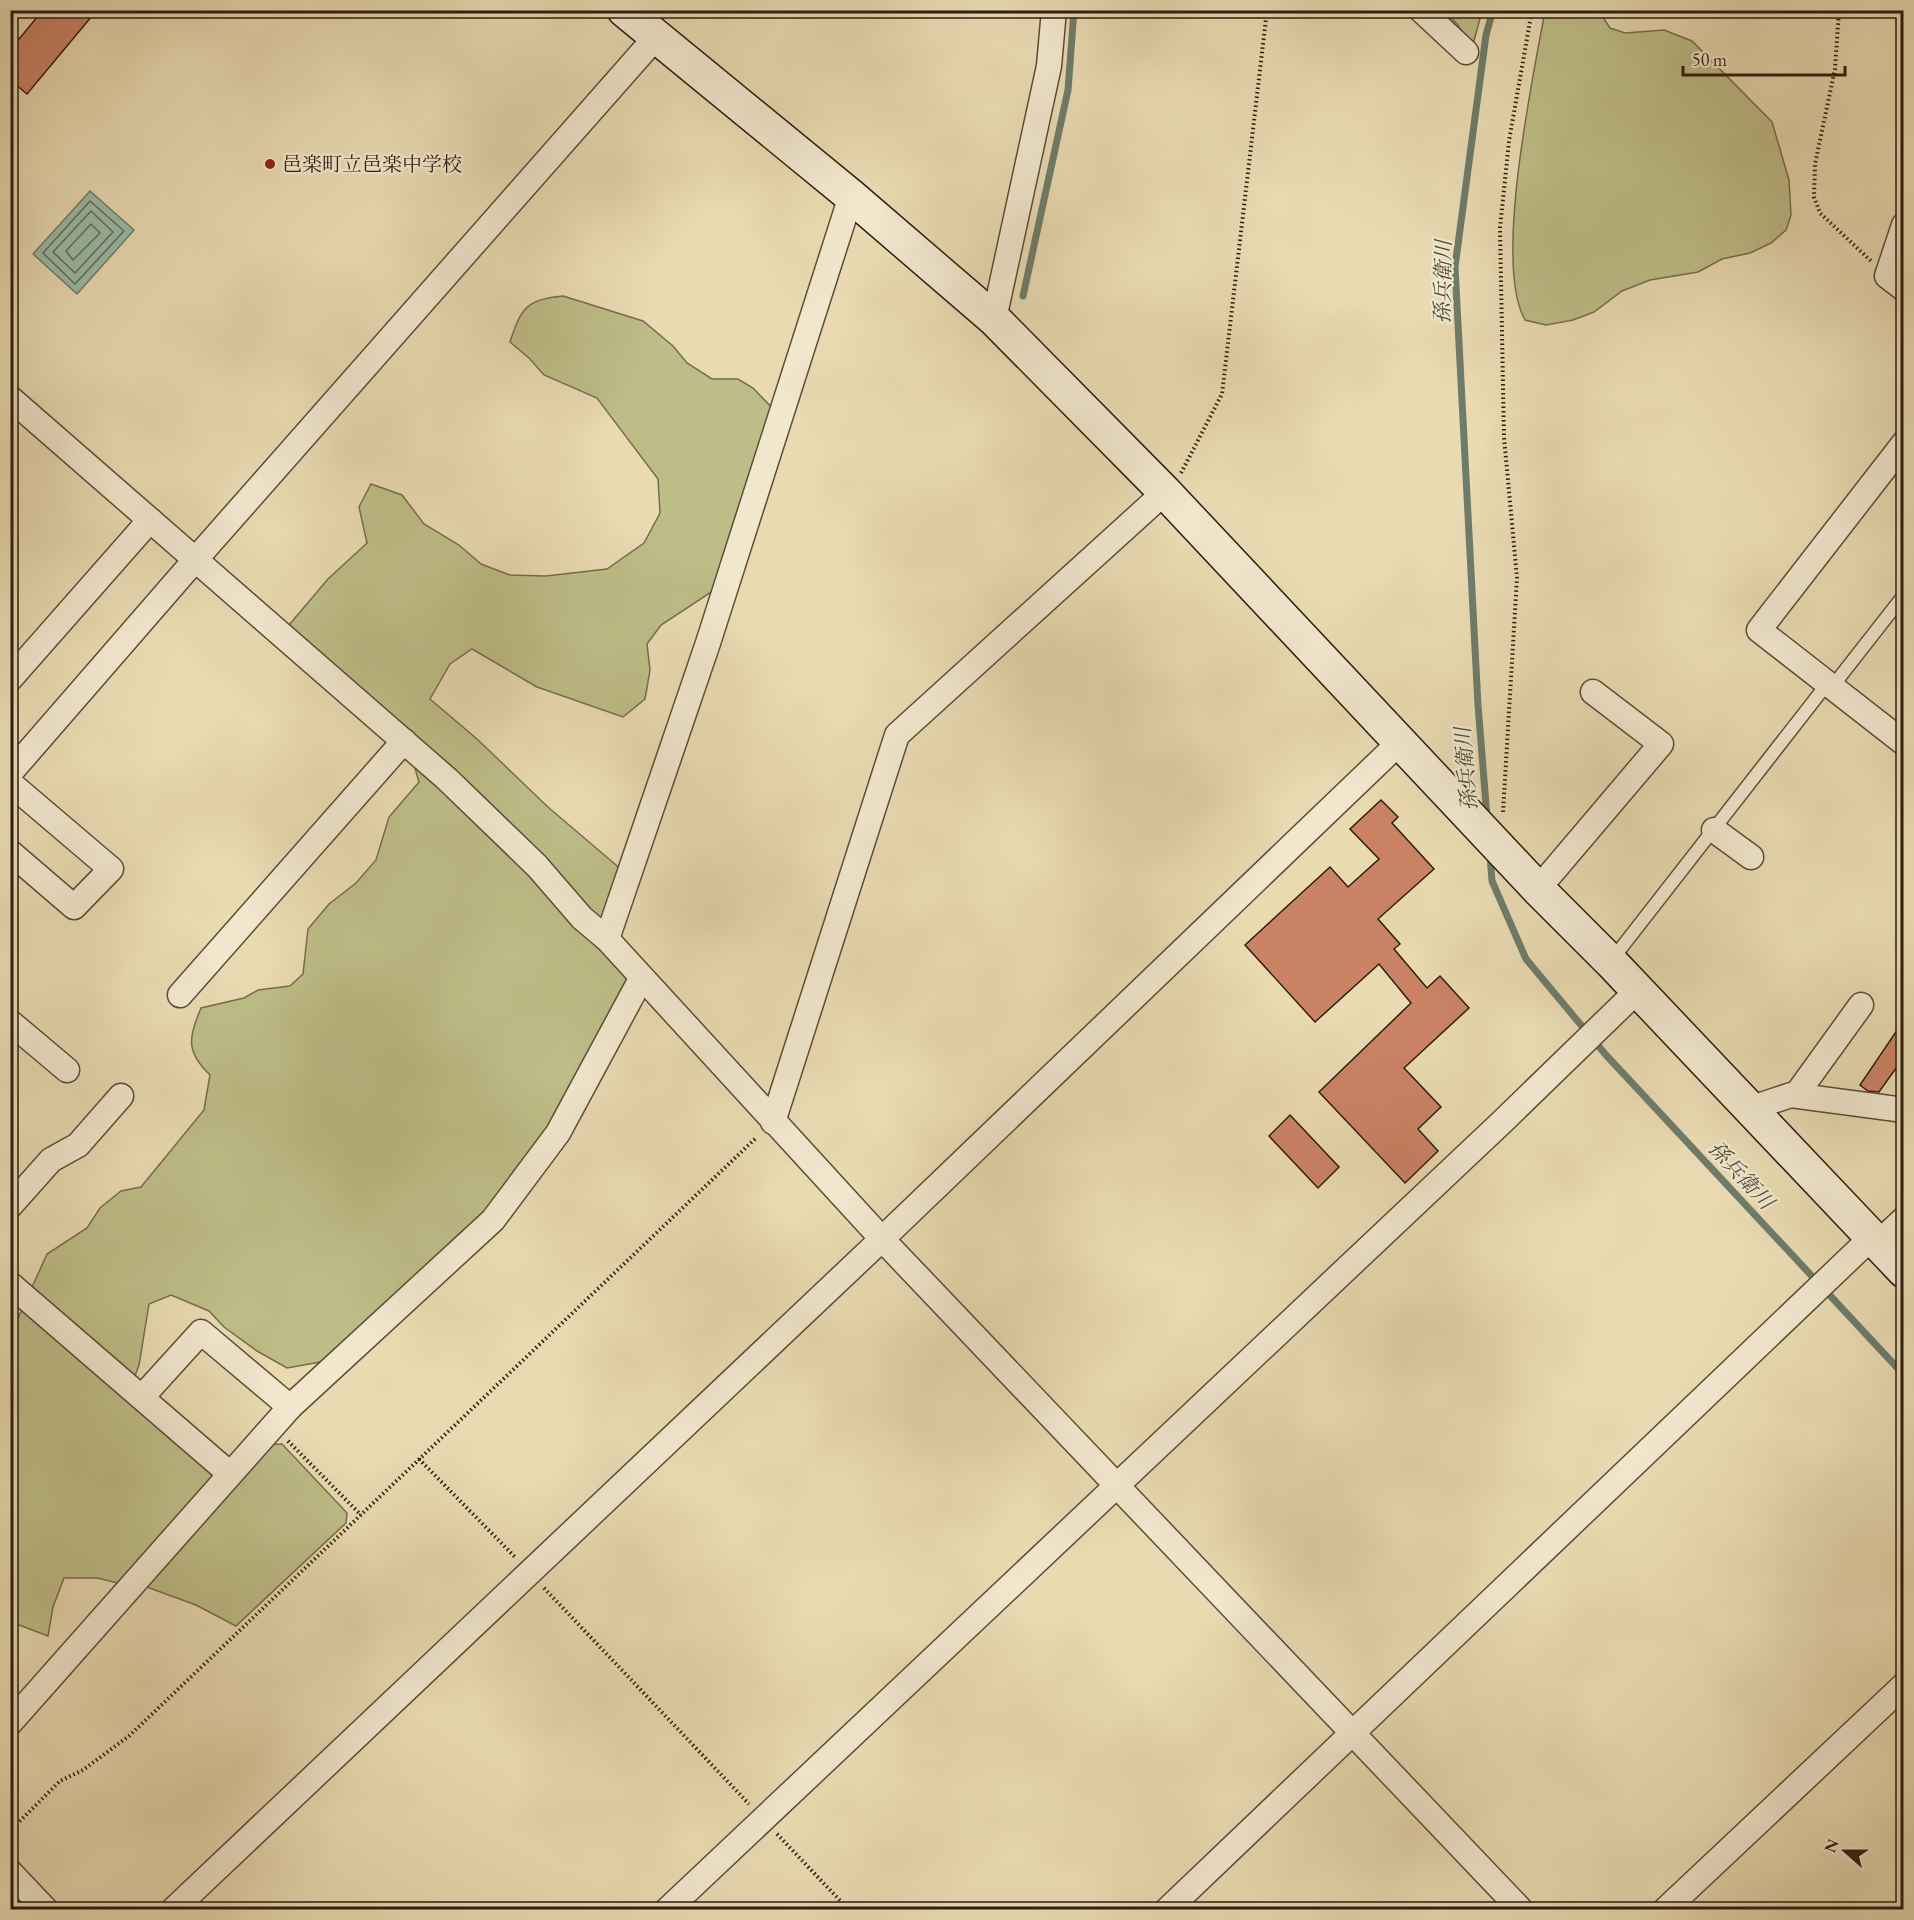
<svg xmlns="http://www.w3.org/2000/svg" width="1914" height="1920" viewBox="0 0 1914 1920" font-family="'EB Garamond','Noto Serif JP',serif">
<rect width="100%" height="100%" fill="#e9dab2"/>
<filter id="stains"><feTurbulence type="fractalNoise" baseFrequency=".00333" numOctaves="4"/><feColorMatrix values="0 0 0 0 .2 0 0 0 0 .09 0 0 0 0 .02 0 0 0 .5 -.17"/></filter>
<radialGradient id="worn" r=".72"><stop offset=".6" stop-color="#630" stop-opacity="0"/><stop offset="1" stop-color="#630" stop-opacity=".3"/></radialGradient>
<g fill="#bebd87" stroke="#766d4b" stroke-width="1.5">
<polygon points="1444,11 1482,11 1472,48 1458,25"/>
<path d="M1545,11H1599L1610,28L1625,33L1664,30L1692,41L1772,122L1789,180L1791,215L1786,230L1771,243L1750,253L1722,259L1698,272L1650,280L1622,291L1594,312L1573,320L1546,325L1525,320C1493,263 1533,78 1545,11Z"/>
<path d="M563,296L643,321L673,346L687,363L712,379H738L753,388L781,417L728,581L661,625L647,644L650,670L645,699L623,717L537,687L472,649L450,664L430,699L477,739L549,808L623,871L598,942L630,975L548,1127L486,1212L326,1361L287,1368L257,1351L224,1327L209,1311L171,1295L149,1304L139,1365L129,1392L222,1473L130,1586L97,1578H64L53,1607L48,1636L11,1622L10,1326L15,1325L47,1254L87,1228L100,1208L121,1191L141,1187L204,1110L210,1075C186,1052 188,1038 201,1008L244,998L258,990L290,986L303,974L308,929L329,904L356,883L376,860L389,817L419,782L404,731L284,631L328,579L367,543L359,507L371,484L402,495L424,524L459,545L481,564L510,575L546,576L607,569L644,543L660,513L658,479L597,398L544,375L529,358L510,342C521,308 527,299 563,296Z"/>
<polygon points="282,1444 347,1513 346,1523 236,1626 196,1605 141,1585 263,1445"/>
</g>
<polygon fill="#99bba7" stroke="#6e7c6a" stroke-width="1.5" points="90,191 134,230 77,294 33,254"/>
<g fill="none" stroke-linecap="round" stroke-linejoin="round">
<g stroke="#636c5b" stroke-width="1.5">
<polygon points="90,201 124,231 75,284 43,253"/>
<polygon points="91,211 113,232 75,273 53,252"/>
<polygon points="91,224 100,233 73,260 66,251"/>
</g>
<g stroke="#6e7c6a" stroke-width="7">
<polyline points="1023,296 1068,90 1074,10"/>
<polyline points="1487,817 1478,705 1455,267 1486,35 1493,10"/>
<polyline points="1490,855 1492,881 1526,959 1606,1055 1904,1375"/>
</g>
</g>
<g fill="#cb8365" stroke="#2d1d0f" stroke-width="1.5">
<polygon points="43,10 97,10 27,94 10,80 10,50"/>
<polygon points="1381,800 1398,817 1392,823 1434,869 1378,919 1400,944 1394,949 1427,988 1440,976 1469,1008 1404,1068 1441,1107 1418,1129 1438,1151 1405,1183 1319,1092 1411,1003 1379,964 1315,1022 1245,945 1330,867 1348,887 1379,859 1350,829"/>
<polygon points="1904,1020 1904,1057 1879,1092 1868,1091 1860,1085"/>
<polygon points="1290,1115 1339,1167 1318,1188 1269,1136"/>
</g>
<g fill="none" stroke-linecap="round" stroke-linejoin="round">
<defs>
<g id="lane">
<polyline points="1832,687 1904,595"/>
<polyline points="1611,961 1827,684"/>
</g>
<g id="street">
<polyline points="1421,10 1466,52"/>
<polyline points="1904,225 1887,276 1904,289"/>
<polyline points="994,319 1049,66 1054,10"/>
<polyline points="10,398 447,779 537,866 582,918 607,939 882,1239 1521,1910"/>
<polyline points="1904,443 1759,630 1904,743"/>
<polyline points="10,679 150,520"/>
<polyline points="10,773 195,560 656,37"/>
<polyline points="10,783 111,869 74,907 10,852"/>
<polyline points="1714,830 1751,857"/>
<polyline points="1538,889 1661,744 1593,692"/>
<polyline points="607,939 708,643 851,196"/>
<polyline points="180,995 404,741"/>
<polyline points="10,1022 67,1070"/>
<polyline points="1796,1095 1861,1005"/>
<polyline points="1749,1109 1791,1095 1904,1110"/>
<polyline points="773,1122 897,735 1165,492"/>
<polyline points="10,1206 51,1160 78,1145 121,1096"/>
<polyline points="1877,1244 1904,1219"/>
<polyline points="10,1284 230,1474"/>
<polyline points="142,1397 201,1332 290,1407"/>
<polyline points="10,1723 290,1407 493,1220 558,1133 641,979"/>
<polyline points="10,1872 46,1910"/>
<polyline points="173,1910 882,1239 1400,742"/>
<polyline points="667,1910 1502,1122 1637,991"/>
<polyline points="1167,1910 1871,1238"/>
<polyline points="1665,1910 1904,1685"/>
</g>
<polyline id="secondary" points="624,10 851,196 994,319 1165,492 1538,889 1611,962 1904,1271"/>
</defs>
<use href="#lane" stroke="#5c4c38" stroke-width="15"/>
<use href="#street" stroke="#5c4c38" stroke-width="27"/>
<use href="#secondary" stroke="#2d1d0f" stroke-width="36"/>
<g stroke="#2d1d0f" stroke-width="4" stroke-dasharray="1.5 3" stroke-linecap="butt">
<polyline points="1839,10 1835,69 1815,164 1814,197 1820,213 1871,261"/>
<polyline points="1181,473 1222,394 1267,10"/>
<polyline points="1503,812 1517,578 1504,437 1500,228 1509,141 1532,10"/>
<polyline points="288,1441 361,1515"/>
<polyline points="419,1459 516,1558"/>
<polyline points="544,1588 749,1804"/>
<polyline points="10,1831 60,1781 83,1770 129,1736 757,1137"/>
<polyline points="777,1834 849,1910"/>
</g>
<use href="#lane" stroke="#f1e7cd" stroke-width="12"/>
<use href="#street" stroke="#f1e7cd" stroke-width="24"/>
<use href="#secondary" stroke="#f1e7cd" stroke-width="33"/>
</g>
<circle fill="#8f2418" stroke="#f1e7cd" stroke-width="2" cx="270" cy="164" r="6"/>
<g text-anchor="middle" stroke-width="4.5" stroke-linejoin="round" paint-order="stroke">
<g font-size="20" fill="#2d1d0f" stroke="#f1e7cd" text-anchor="start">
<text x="282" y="171">邑楽町立邑楽中学校</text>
</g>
<g font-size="21" font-style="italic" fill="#4d4c3d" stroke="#f1e7cd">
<text transform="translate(1443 282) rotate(-89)" y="7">孫兵衛川</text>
<text transform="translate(1466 769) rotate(-95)" y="7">孫兵衛川</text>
<text transform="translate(1741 1175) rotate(47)" y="7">孫兵衛川</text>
</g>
</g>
<rect width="1914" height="1920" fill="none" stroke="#e9dab2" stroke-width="36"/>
<rect x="12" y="12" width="1890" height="1896" fill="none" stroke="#2d1d0f" stroke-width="3"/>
<rect x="18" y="18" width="1878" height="1884" fill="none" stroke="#2d1d0f" stroke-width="1.5"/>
<g transform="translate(1845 1851) rotate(291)" stroke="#f1e7cd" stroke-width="4.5" paint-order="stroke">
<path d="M0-4.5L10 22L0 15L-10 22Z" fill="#2d1d0f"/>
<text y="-9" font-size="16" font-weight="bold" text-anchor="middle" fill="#2d1d0f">N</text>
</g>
<path d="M1683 66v9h162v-9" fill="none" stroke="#2d1d0f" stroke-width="3"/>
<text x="1692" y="66" font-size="18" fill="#2d1d0f" stroke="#f1e7cd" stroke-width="4.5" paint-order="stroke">50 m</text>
<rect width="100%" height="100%" filter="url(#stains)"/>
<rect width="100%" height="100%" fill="url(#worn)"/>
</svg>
